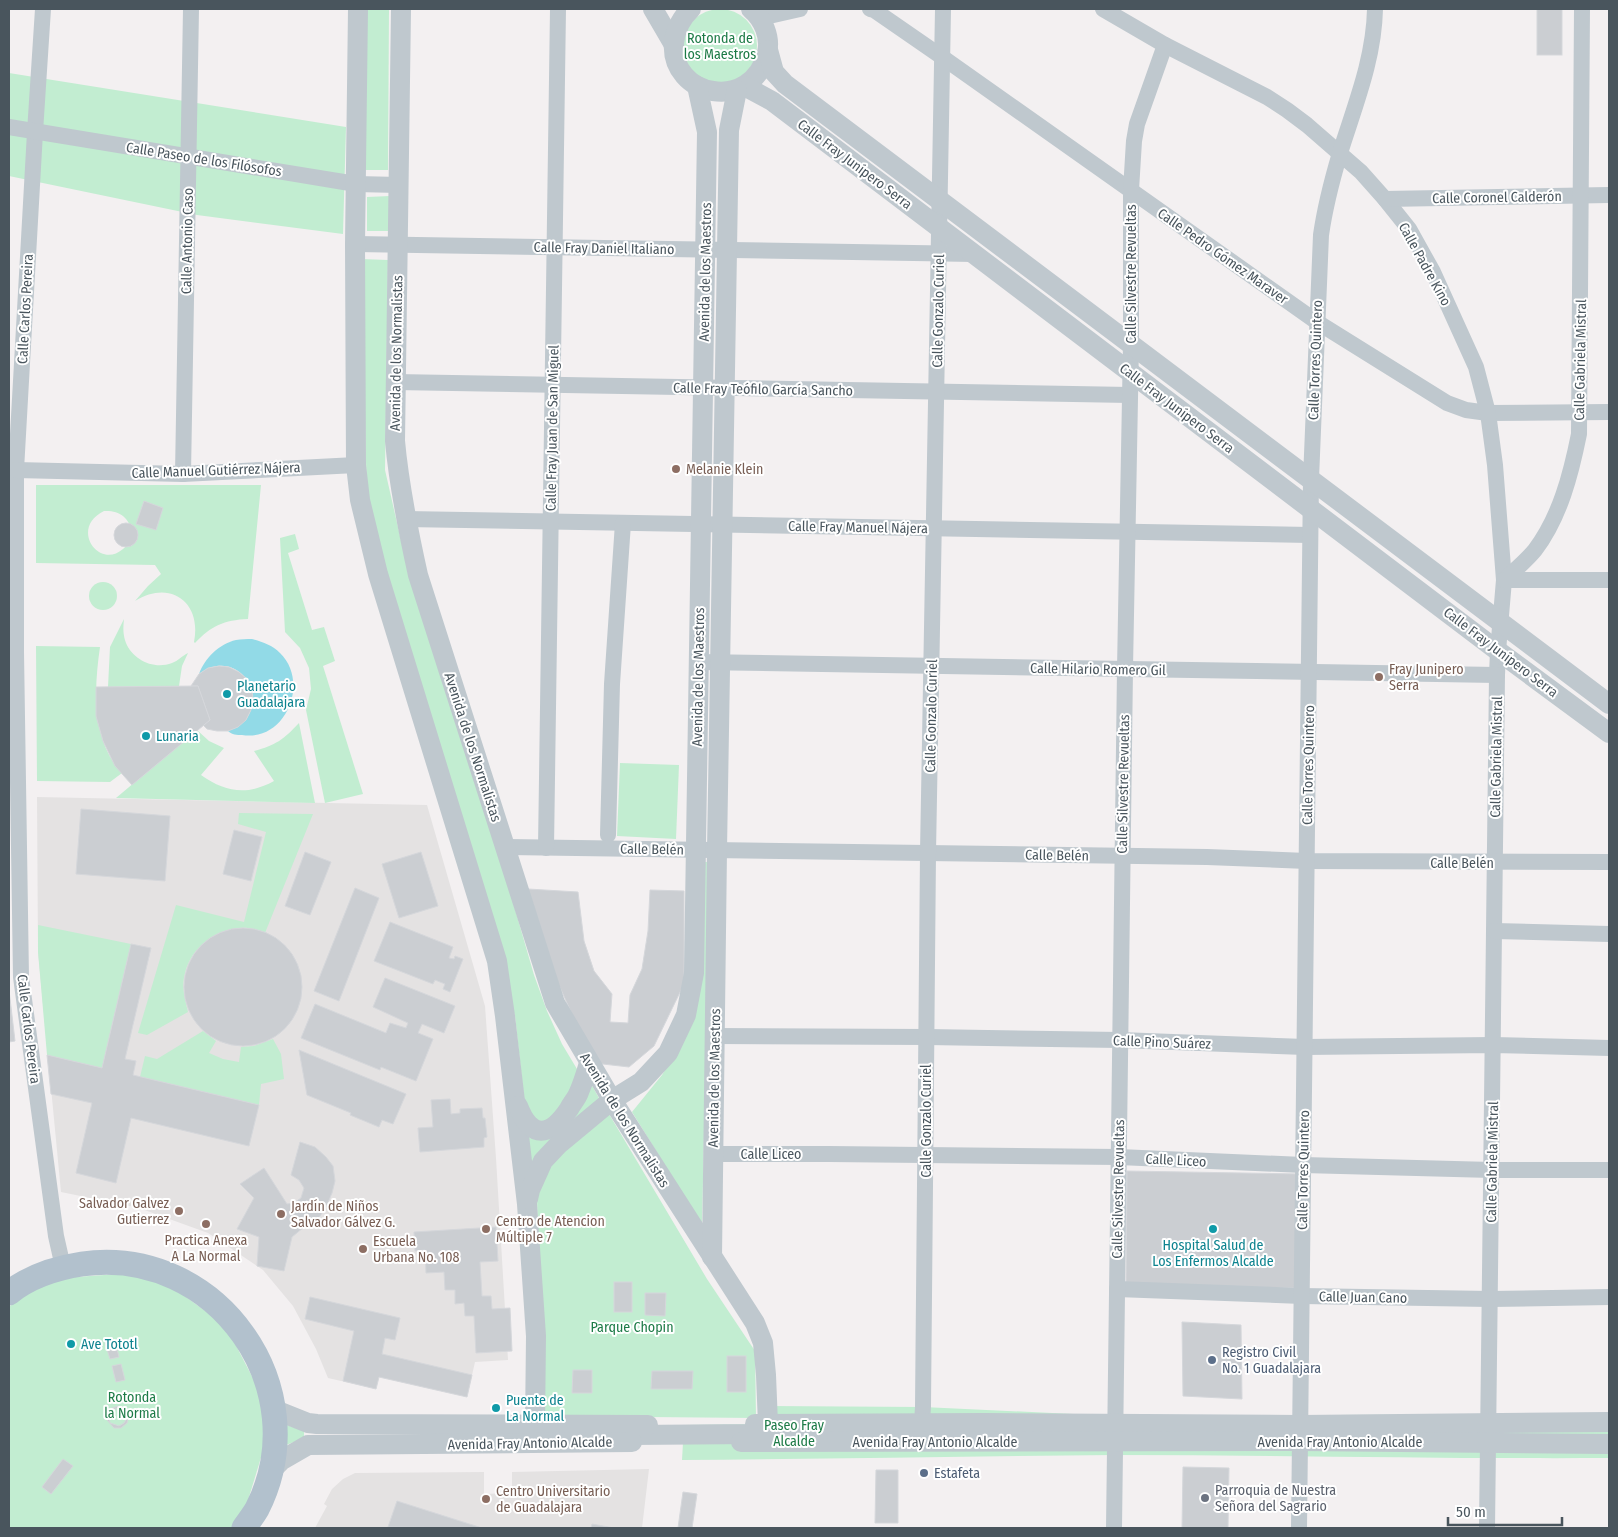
<svg xmlns="http://www.w3.org/2000/svg" width="1618" height="1537" viewBox="0 0 1618 1537" font-family="'Fira Sans Condensed',sans-serif">
<rect width="100%" height="100%" fill="#f3f0f1"/>
<g fill="#e4e2e2">
<polygon points="37,797 427,805 485,1006 496,1158 508,1360 475,1362 467,1397 379,1377 376,1389 328,1378 316,1349 293,1306 263,1270 208,1233 139,1208 61,1192 38,952"/>
<polygon points="649,1469 642,1528 315,1528 327,1506 324,1504 332,1489 343,1479 355,1473 484,1472 484,1494 512,1493 512,1472"/>
</g>
<g fill="#c2edd1" fill-rule="evenodd">
<circle cx="720" cy="46" r="37"/>
<polygon points="367,9 389,9 388,170 365,170"/>
<polygon points="9,73 346,127 343,234 197,215 9,176"/>
<polygon points="390,196 389,231 367,231 367,197"/>
<polygon points="361,259 388,260 385,470 410,580 508,885 534,975 547,1011 562,1044 580,1074 549,1124 526,1116 515,1016 367,502"/>
<path d="M36,485H261L248,619C224,620 211,626 195,643L194,642C202,602 170,579 135,601L148,586L161,574L155,565L36,563ZM104,511C118,510 130,517 131,532C131,539 128,545 123,549C99,570 69,528 104,511Z"/>
<polygon points="295,534 299,549 288,553 312,630 324,627 335,661 323,666 363,794 325,803 306,710 311,689 309,668 300,648 285,632 280,538"/>
<circle cx="103" cy="596" r="14"/>
<path d="M124,619C123,628 123,635 126,643C133,660 154,670 172,663C178,661 183,655 188,653L182,666L179,686L108,687L110,647Z"/>
<path d="M36,646L100,647C94,689 91,740 122,773L110,782L37,781Z"/>
<path d="M299,723L315,803L116,798L197,730L209,741L224,748L201,775C225,792 247,796 274,781L254,751C276,745 283,740 299,723Z"/>
<polygon points="620,763 679,765 676,839 617,836"/>
<path d="M239,813L313,814L265,933C233,917 193,940 185,973C181,987 185,999 188,1012L147,1035L138,1033L176,905L244,922L266,832L238,824Z"/>
<polygon points="703,862 710,862 702,1225 632,1112 662,1075 682,1042"/>
<polygon points="38,925 131,944 102,1068 47,1055 38,952"/>
<polygon points="203,1031 216,1041 209,1053 223,1059 239,1062 241,1047 254,1046 273,1039 281,1054 284,1079 261,1084 259,1105 140,1077 145,1056 157,1059"/>
<polygon points="589,1080 600,1100 572,1125"/>
<polygon points="606,1109 707,1279 755,1351 756,1418 542,1416 537,1199 544,1170"/>
<polygon points="525,1131 555,1132 533,1169"/>
<polygon points="133,1273 168,1284 226,1326 259,1390 264,1423 263,1451 245,1510 232,1528 9,1528 9,1307 27,1292 61,1278"/>
<path d="M769,1406L923,1407L1115,1416L1609,1414V1458C1445,1459 1280,1455 1115,1455C971,1456 826,1459 682,1460L684,1425L768,1424Z"/>
<polygon points="281,1423 304,1431 304,1438 281,1447"/>
</g>
<path fill="#92dae7" d="M252,639C262,642 272,645 280,653C310,682 286,742 242,735C237,735 232,735 228,731C234,727 243,723 247,718C262,696 245,662 217,666C210,667 205,670 199,674C205,658 219,644 236,640C241,639 247,639 252,639Z"/>
<g fill="#cbced2" stroke="#d5d7db" fill-rule="evenodd">
<rect x="1537" y="9" width="25" height="46"/>
<polygon points="144,501 163,508 156,530 136,524"/>
<circle cx="126" cy="535" r="12"/>
<polygon points="219,666 229,667 239,672 247,679 252,689 253,700 251,710 246,720 238,727 228,731 217,731 207,729 203,725 210,720 198,686 191,686 199,674 208,668"/>
<polygon points="198,686 210,720 132,785 115,766 103,741 96,716 96,687"/>
<polygon points="81,809 170,816 165,881 76,874"/>
<polygon points="234,830 262,837 251,881 223,874"/>
<polygon points="305,852 331,862 310,915 285,906"/>
<polygon points="421,852 438,906 399,918 382,864"/>
<polygon points="355,888 379,898 339,1001 314,991"/>
<polygon points="528,889 578,892 584,941 594,971 612,994 610,1022 628,1023 630,995 642,969 648,931 650,890 684,891 684,984 654,1046 629,1067 594,1063 558,983"/>
<polygon points="390,922 453,947 449,958 454,959 455,956 463,959 450,992 443,989 445,984 435,980 433,984 374,961"/>
<circle cx="243" cy="987" r="59"/>
<polygon points="131,944 151,948 125,1059 136,1061 133,1075 259,1105 249,1146 131,1118 116,1183 76,1173 92,1103 51,1094 47,1055 102,1068"/>
<polygon points="385,978 455,1006 444,1033 422,1024 418,1033 433,1039 416,1081 381,1067 380,1070 301,1038 315,1004 386,1033 390,1023 406,1028 408,1023 373,1007"/>
<polygon points="9,990 15,1041 9,1042"/>
<polygon points="299,1050 406,1094 393,1124 382,1120 379,1127 350,1115 351,1113 307,1095"/>
<polygon points="450,1099 451,1114 460,1113 460,1109 482,1108 483,1118 485,1118 487,1137 484,1138 484,1147 420,1152 418,1128 433,1127 431,1100"/>
<polygon points="300,1142 315,1147 326,1157 333,1166 335,1181 332,1193 326,1207 318,1219 304,1227 292,1237 284,1271 257,1266 259,1237 237,1229 254,1198 240,1184 264,1168 287,1204 294,1203 301,1198 304,1188 299,1180 291,1175"/>
<polygon points="1127,1171 1301,1174 1299,1288 1126,1285"/>
<polygon points="496,1227 498,1261 480,1262 482,1296 491,1296 492,1309 510,1308 512,1351 476,1353 474,1316 465,1316 464,1303 455,1304 455,1290 445,1290 444,1272 426,1273 425,1250 415,1251 414,1232"/>
<rect x="614" y="1282" width="18" height="30"/>
<polygon points="645,1293 666,1293 665,1316 645,1315"/>
<polygon points="310,1297 400,1318 395,1340 385,1338 382,1354 472,1375 467,1397 379,1377 376,1389 343,1381 354,1331 305,1319"/>
<polygon points="1182,1322 1241,1325 1242,1399 1183,1396"/>
<polygon points="115,1341 119,1357 110,1359 105,1343"/>
<rect x="727" y="1356" width="19" height="36"/>
<polygon points="121,1364 125,1380 116,1382 112,1366"/>
<polygon points="573,1370 592,1370 592,1393 572,1393"/>
<polygon points="652,1371 693,1371 692,1389 651,1389"/>
<path d="M119,1406L125,1409L129,1416L128,1419L127,1423L121,1428H114L107,1420V1413L112,1408ZM118,1408L124,1410L127,1418L124,1423L119,1426L110,1423L109,1417L110,1411Z"/>
<polygon points="63,1459 73,1466 51,1494 42,1487"/>
<polygon points="1183,1467 1229,1468 1228,1528 1182,1528"/>
<polygon points="876,1470 898,1470 898,1523 875,1523"/>
<polygon points="683,1492 697,1494 692,1528 678,1528"/>
<polygon points="397,1501 482,1528 388,1527"/>
<polygon points="592,1524 614,1528 591,1528"/>
</g>
<g fill="none" stroke-linecap="round" stroke-linejoin="round">
<g stroke="#bfc8ce" stroke-width="16">
<polyline points="43,9 35,132 16,470 16,652 21,977 56,1236 63,1267"/>
<polyline points="870,9 874,10 942,57 1317,322 1447,403 1466,410 1488,413 1609,412"/>
<polyline points="1103,9 1165,45 1267,97 1287,110 1307,125 1361,172 1385,199 1409,229 1433,272 1476,367 1488,413 1495,465 1504,580 1498,651 1497,675 1487,1528"/>
<polyline points="760,18 800,9"/>
<polyline points="9,127 356,184 399,185"/>
<polyline points="1385,199 1609,195"/>
<polyline points="355,244 974,254"/>
<polyline points="395,382 1130,395"/>
<polyline points="16,470 183,474 356,465"/>
<polyline points="183,474 191,9"/>
<polyline points="405,519 1310,535"/>
<path d="M1504,580C1515,570 1526,561 1535,550C1560,517 1571,474 1579,434L1582,9"/>
<polyline points="1504,580 1609,580"/>
<polyline points="698,662 1497,675"/>
<polyline points="608,835 612,684 623,523"/>
<polyline points="505,847 1207,857 1307,861 1609,862"/>
<polyline points="546,848 558,9"/>
<polyline points="1494,931 1609,934"/>
<polyline points="715,1036 927,1037 1120,1040 1305,1047 1493,1045 1609,1048"/>
<polyline points="713,1154 829,1154 1119,1157 1303,1165 1492,1170 1609,1170"/>
<polyline points="1117,1289 1302,1296 1490,1299 1609,1297"/>
<polyline points="922,1423 923,1407 928,853 943,9"/>
<polyline points="1114,1528 1125,669 1131,344 1131,190 1134,141 1137,124 1165,45"/>
<path d="M1299,1528L1311,479L1321,235C1325,207 1332,180 1340,153C1355,105 1374,59 1375,9"/>
</g>
<g stroke="#bfc8ce" stroke-width="20">
<polyline points="358,9 355,244 356,465 360,500 378,574 497,961 505,1016 527,1204 536,1336 535,1425"/>
<path d="M401,9L395,441C399,486 408,530 418,575L555,1003L612,1100L755,1323L763,1343L766,1375L768,1424L755,1434L631,1435L619,1442"/>
<polyline points="653,9 674,45"/>
<path d="M691,9C681,18 676,28 674,42C669,97 752,114 767,53C771,37 763,19 751,9"/>
<polyline points="768,50 774,72 785,84 1609,704"/>
<polyline points="744,86 772,101 1498,651 1609,733"/>
<path d="M518,1106C531,1140 550,1137 569,1109C572,1103 577,1098 579,1092C583,1083 586,1073 589,1063"/>
<polyline points="528,1199 530,1190 543,1161 559,1144 612,1100 641,1082 668,1053 686,1015 694,973 707,132 697,86"/>
<polyline points="712,1257 717,850 729,130 737,90"/>
<polyline points="273,1409 308,1423 317,1424 648,1425"/>
<polyline points="755,1424 984,1423 1300,1425 1609,1422"/>
<polyline points="741,1442 1300,1441 1609,1444"/>
<polyline points="270,1472 282,1460 308,1445 632,1442"/>
</g>
<path stroke="#b2c1cd" stroke-width="25" d="M9,1293C30,1276 56,1268 82,1264C217,1245 318,1389 257,1509C253,1516 248,1522 244,1528"/>
</g>
<g fill="#8d6e63" stroke="#fff" stroke-width="2">
<circle cx="676" cy="469" r="5"/>
<circle cx="1379" cy="677" r="5"/>
<circle cx="179" cy="1211" r="5"/>
<circle cx="281" cy="1214" r="5"/>
<circle cx="206" cy="1224" r="5"/>
<circle cx="486" cy="1229" r="5"/>
<circle cx="363" cy="1249" r="5"/>
<circle cx="486" cy="1499" r="5"/>
</g>
<g fill="#0f9aa8" stroke="#fff" stroke-width="2">
<circle cx="227" cy="694" r="5"/>
<circle cx="146" cy="736" r="5"/>
<circle cx="1213" cy="1229" r="5"/>
<circle cx="71" cy="1344" r="5"/>
<circle cx="496" cy="1408" r="5"/>
</g>
<g fill="#5c6f8a" stroke="#fff" stroke-width="2">
<circle cx="1212" cy="1360" r="5"/>
<circle cx="924" cy="1473" r="5"/>
</g>
<circle fill="#6b7280" stroke="#fff" stroke-width="2" cx="1205" cy="1498" r="5"/>
<g text-anchor="middle" stroke-width="4" stroke-linejoin="round" paint-order="stroke">
<g font-size="14" fill="#1d7b47" stroke="#fff">
<text x="720" y="43">Rotonda de<tspan x="720" dy="16">los Maestros</tspan></text>
<text x="632" y="1332">Parque Chopin</text>
<text x="132" y="1402">Rotonda<tspan x="132" dy="16">la Normal</tspan></text>
<text x="794" y="1430">Paseo Fray<tspan x="794" dy="16">Alcalde</tspan></text>
</g>
<g font-size="14" fill="#49555d" stroke="#fff">
<text transform="translate(204 159) rotate(9)" y="5">Calle Paseo de los Filósofos</text>
<text transform="translate(855 164) rotate(37)" y="5">Calle Fray Junípero Serra</text>
<text transform="translate(1497 197) rotate(-1)" y="5">Calle Coronel Calderón</text>
<text transform="translate(187 241) rotate(-89)" y="5">Calle Antonio Caso</text>
<text transform="translate(604 248) rotate(1)" y="5">Calle Fray Daniel Italiano</text>
<text transform="translate(1223 256) rotate(35)" y="5">Calle Pedro Gómez Maraver</text>
<text transform="translate(1425 264) rotate(61)" y="5">Calle Padre Kino</text>
<text transform="translate(705 272) rotate(-89)" y="5">Avenida de los Maestros</text>
<text transform="translate(1131 274) rotate(-90)" y="5">Calle Silvestre Revueltas</text>
<text transform="translate(25 309) rotate(-87)" y="5">Calle Carlos Pereira</text>
<text transform="translate(938 311) rotate(-89)" y="5">Calle Gonzalo Curiel</text>
<text transform="translate(396 353) rotate(-89)" y="5">Avenida de los Normalistas</text>
<text transform="translate(1315 360) rotate(-88)" y="5">Calle Torres Quintero</text>
<text transform="translate(1580 360) rotate(-89)" y="5">Calle Gabriela Mistral</text>
<text transform="translate(763 389) rotate(1)" y="5">Calle Fray Teófilo García Sancho</text>
<text transform="translate(1177 408) rotate(37)" y="5">Calle Fray Junípero Serra</text>
<text transform="translate(552 428) rotate(-89)" y="5">Calle Fray Juan de San Miguel</text>
<text transform="translate(216 470) rotate(-2)" y="5">Calle Manuel Gutiérrez Nájera</text>
<text transform="translate(858 527) rotate(1)" y="5">Calle Fray Manuel Nájera</text>
<text transform="translate(1501 652) rotate(37)" y="5">Calle Fray Junípero Serra</text>
<text transform="translate(1098 669) rotate(1)" y="5">Calle Hilario Romero Gil</text>
<text transform="translate(698 677) rotate(-89)" y="5">Avenida de los Maestros</text>
<text transform="translate(931 716) rotate(-89)" y="5">Calle Gonzalo Curiel</text>
<text transform="translate(473 747) rotate(72)" y="5">Avenida de los Normalistas</text>
<text transform="translate(1496 757) rotate(-89)" y="5">Calle Gabriela Mistral</text>
<text transform="translate(1308 765) rotate(-89)" y="5">Calle Torres Quintero</text>
<text transform="translate(1123 784) rotate(-89)" y="5">Calle Silvestre Revueltas</text>
<text transform="translate(652 849) rotate(1)" y="5">Calle Belén</text>
<text transform="translate(1057 855) rotate(1)" y="5">Calle Belén</text>
<text x="1462" y="868">Calle Belén</text>
<text transform="translate(29 1029) rotate(83)" y="5">Calle Carlos Pereira</text>
<text transform="translate(1162 1042) rotate(2)" y="5">Calle Pino Suárez</text>
<text transform="translate(714 1078) rotate(-89)" y="5">Avenida de los Maestros</text>
<text transform="translate(625 1120) rotate(58)" y="5">Avenida de los Normalistas</text>
<text transform="translate(926 1121) rotate(-90)" y="5">Calle Gonzalo Curiel</text>
<text x="771" y="1159">Calle Liceo</text>
<text transform="translate(1176 1160) rotate(3)" y="5">Calle Liceo</text>
<text transform="translate(1492 1162) rotate(-89)" y="5">Calle Gabriela Mistral</text>
<text transform="translate(1303 1170) rotate(-89)" y="5">Calle Torres Quintero</text>
<text transform="translate(1118 1189) rotate(-89)" y="5">Calle Silvestre Revueltas</text>
<text transform="translate(1363 1297) rotate(1)" y="5">Calle Juan Cano</text>
<text x="935" y="1447">Avenida Fray Antonio Alcalde</text>
<text x="1340" y="1447">Avenida Fray Antonio Alcalde</text>
<text transform="translate(530 1443) rotate(-1)" y="5">Avenida Fray Antonio Alcalde</text>
</g>
<g font-size="14" fill="#785e54" stroke="#fff" text-anchor="start">
<text x="686" y="474">Melanie Klein</text>
<text x="1389" y="674">Fray Junipero<tspan x="1389" dy="16">Serra</tspan></text>
<text x="169" y="1208" text-anchor="end">Salvador Galvez<tspan x="169" dy="16">Gutierrez</tspan></text>
<text x="291" y="1211">Jardín de Niños<tspan x="291" dy="16">Salvador Gálvez G.</tspan></text>
<text x="496" y="1226">Centro de Atencion<tspan x="496" dy="16">Múltiple 7</tspan></text>
<text x="206" y="1245" text-anchor="middle">Practica Anexa<tspan x="206" dy="16">A La Normal</tspan></text>
<text x="373" y="1246">Escuela<tspan x="373" dy="16">Urbana No. 108</tspan></text>
<text x="496" y="1496">Centro Universitario<tspan x="496" dy="16">de Guadalajara</tspan></text>
</g>
<g font-size="14" fill="#0d838f" stroke="#fff" text-anchor="start">
<text x="237" y="691">Planetario<tspan x="237" dy="16">Guadalajara</tspan></text>
<text x="156" y="741">Lunaria</text>
<text x="1213" y="1250" text-anchor="middle">Hospital Salud de<tspan x="1213" dy="16">Los Enfermos Alcalde</tspan></text>
<text x="81" y="1349">Ave Tototl</text>
<text x="506" y="1405">Puente de<tspan x="506" dy="16">La Normal</tspan></text>
</g>
<g font-size="14" fill="#4e5e75" stroke="#fff" text-anchor="start">
<text x="1222" y="1357">Registro Civil<tspan x="1222" dy="16">No. 1 Guadalajara</tspan></text>
<text x="934" y="1478">Estafeta</text>
</g>
<g font-size="14" fill="#5b616d" stroke="#fff" text-anchor="start">
<text x="1215" y="1495">Parroquia de Nuestra<tspan x="1215" dy="16">Señora del Sagrario</tspan></text>
</g>
</g>
<rect width="1618" height="1537" fill="none" stroke="#49555d" stroke-width="20"/>
<path d="M1448 1517v8h114v-8" fill="none" stroke="#49555d" stroke-width="2.5"/>
<text x="1456" y="1517" font-size="15" fill="#49555d" stroke="#ffffff" stroke-width="4" paint-order="stroke">50 m</text>
</svg>
